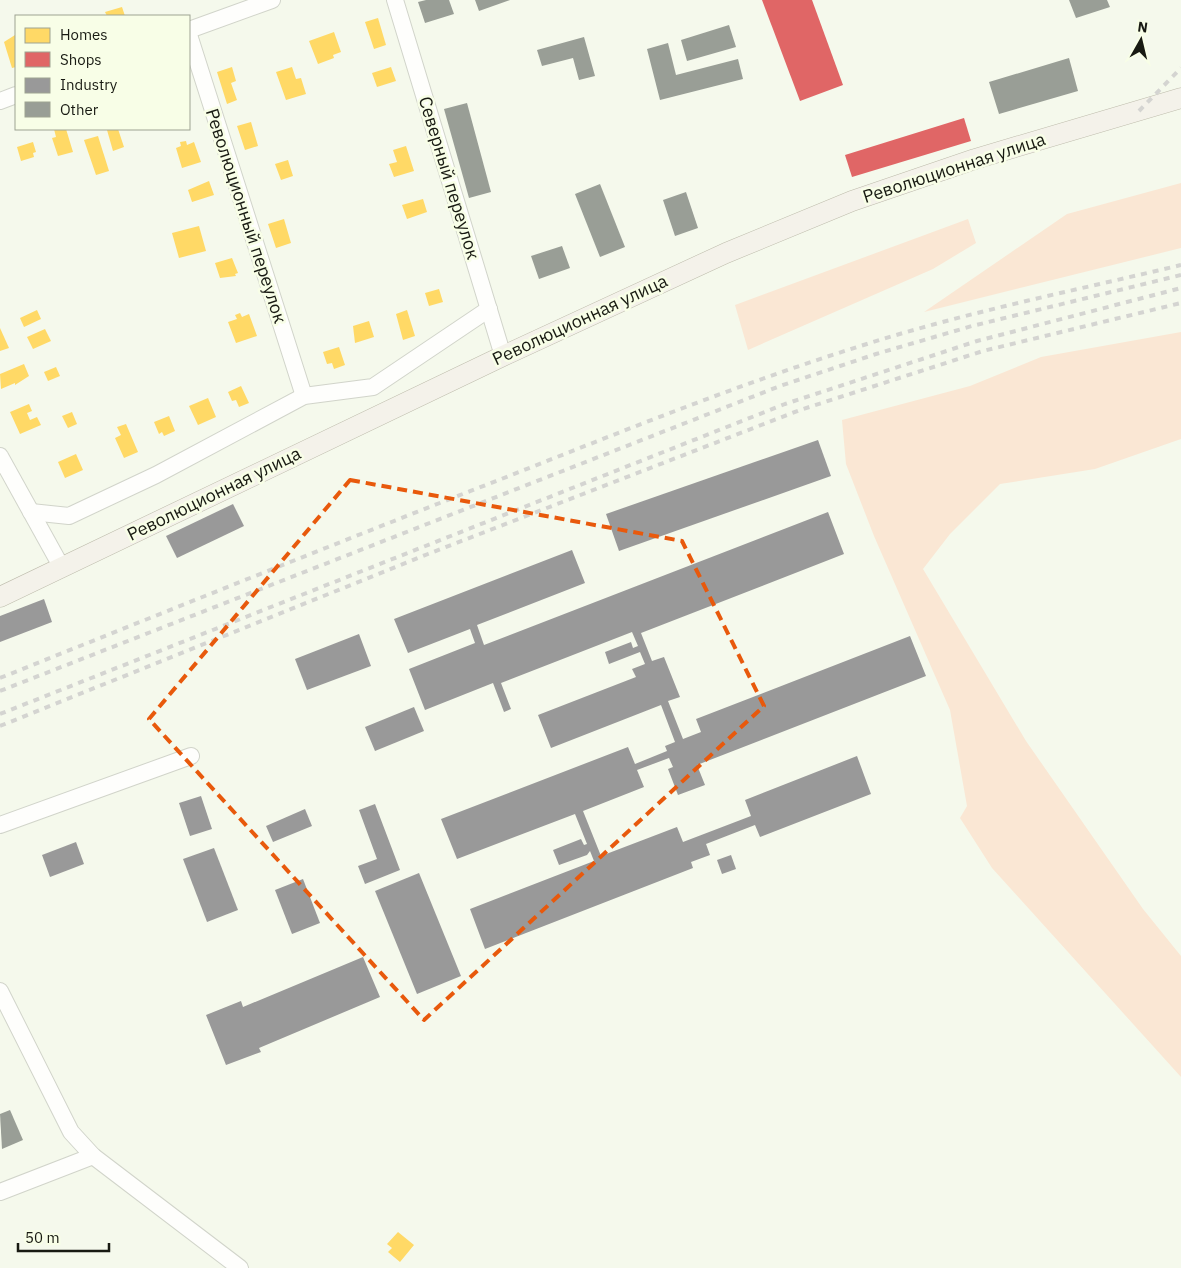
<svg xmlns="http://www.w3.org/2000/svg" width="1181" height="1268" viewBox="0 0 1181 1268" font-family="'IBM Plex Sans',sans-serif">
<rect width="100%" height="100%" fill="#f5f9ec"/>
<g fill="#fae7d4">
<polygon points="1181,183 1181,248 924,312 1067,214"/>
<polygon points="968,219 976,243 933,269 748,350 735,305"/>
<polygon points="1181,332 1181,439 1095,469 1000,484 950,534 923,569 1026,741 1143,909 1181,956 1181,1077 992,868 960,818 967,806 950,710 874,536 846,464 842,420 970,386 1041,357"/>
</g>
<g fill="#ffd966">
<polygon points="122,7 125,16 107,16 105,12"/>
<polygon points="378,18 386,45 374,49 365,22"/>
<polygon points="334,32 341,52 333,55 334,58 318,64 309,41"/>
<polygon points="15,35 16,67 12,68 4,42"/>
<polygon points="232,67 236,81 231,83 237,100 227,104 217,72"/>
<polygon points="292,67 296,79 301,78 306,94 286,100 276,72"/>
<polygon points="391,67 396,81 377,87 372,73"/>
<polygon points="251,122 258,146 245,150 237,126"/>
<polygon points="54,129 66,129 73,152 58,156 52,138 56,137"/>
<polygon points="108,129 118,129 124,147 113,151 107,130"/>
<polygon points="98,136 109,171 96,175 84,140"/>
<polygon points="186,141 187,145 194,142 201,162 182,168 176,148 181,146 180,142"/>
<polygon points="33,142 36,152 33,153 34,157 21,161 17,147"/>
<polygon points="406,146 414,171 394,177 389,164 397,162 393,150"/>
<polygon points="288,160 293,176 281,180 275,164"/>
<polygon points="209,181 214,195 192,202 188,190"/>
<polygon points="423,199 427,212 407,219 402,205"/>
<polygon points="284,219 291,243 276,248 268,224"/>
<polygon points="199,226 206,251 179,258 172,233"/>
<polygon points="232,258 238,273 235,274 236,276 220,278 215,263"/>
<polygon points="439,289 443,302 429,306 425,293"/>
<polygon points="37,310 41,319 24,327 20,318"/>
<polygon points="407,310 415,336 403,340 396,314"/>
<polygon points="240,313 242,317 249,314 257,336 236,343 228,322 237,319 235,315"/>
<polygon points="369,321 374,337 355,343 353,326"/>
<polygon points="0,328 9,348 0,351"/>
<polygon points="45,329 51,341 33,349 27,337"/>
<polygon points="339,347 345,365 334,369 332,363 327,364 323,352"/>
<polygon points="24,364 29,376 15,385 15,383 1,389 0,374"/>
<polygon points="56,367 60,376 48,381 44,372"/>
<polygon points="241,386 249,403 239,407 236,400 232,401 228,392"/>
<polygon points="208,398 216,417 198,425 189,406"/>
<polygon points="29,404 32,411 27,413 30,420 37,417 41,425 20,434 10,412"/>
<polygon points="72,412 77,424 68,428 62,416"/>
<polygon points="169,416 175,431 164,436 162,432 159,434 154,422"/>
<polygon points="126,424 138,452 124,458 115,438 121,435 117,427"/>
<polygon points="76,454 83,470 65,478 58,462"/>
<polygon points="398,1232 414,1245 400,1262 388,1252 392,1248 387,1244"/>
</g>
<g fill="#e06666">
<polygon points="762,0 812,0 843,85 800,101"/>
<polygon points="964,118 971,141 852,177 845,155"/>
</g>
<g fill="#999">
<polygon points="818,440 831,476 619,551 606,514"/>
<polygon points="233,504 244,526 177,558 166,536"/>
<polygon points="828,512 844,554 641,633 652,661 664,657 680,697 668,701 683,739 701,732 696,719 910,636 926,676 697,765 705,785 678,795 668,769 673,767 669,758 637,770 644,787 583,811 601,856 677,827 683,842 751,816 745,800 857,756 871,794 760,837 755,825 706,844 710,855 691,862 693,868 485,949 470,909 594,861 590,851 587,855 559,865 553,850 581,839 584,845 587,844 575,814 457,859 441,819 628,747 635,764 667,751 665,746 675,742 661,705 551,748 538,715 636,677 632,669 645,664 640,652 609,664 605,652 631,642 633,648 638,646 632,632 501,683 511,709 504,712 493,683 425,710 409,669 475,643 470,629 408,653 394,619 572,550 585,583 477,625 484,645"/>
<polygon points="44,599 52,622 0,642 0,616"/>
<polygon points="359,634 371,666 307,690 295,659"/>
<polygon points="414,707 424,731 375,751 365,727"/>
<polygon points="201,796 212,829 190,836 179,803"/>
<polygon points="375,804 400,870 365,884 358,866 377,859 359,810"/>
<polygon points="305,809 312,826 273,842 266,826"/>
<polygon points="76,842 84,864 50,877 42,855"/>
<polygon points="214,848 238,910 207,922 183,859"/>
<polygon points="731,855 736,869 722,874 717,860"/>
<polygon points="419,873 461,976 417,994 375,891"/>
<polygon points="303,879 320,923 292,934 275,890"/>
<polygon points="363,957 380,997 259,1048 261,1052 226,1065 206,1015 241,1001 243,1007"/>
</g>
<g fill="#999e96">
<polygon points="426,0 449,0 454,14 425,23 418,2"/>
<polygon points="475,0 510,0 479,11"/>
<polygon points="1069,0 1107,0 1110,7 1076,18"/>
<polygon points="729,25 736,47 687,61 681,40"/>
<polygon points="584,37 595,76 579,80 573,58 542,66 537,50"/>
<polygon points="668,43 676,75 738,59 743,79 660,100 647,49"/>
<polygon points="1069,58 1078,91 999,114 989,82"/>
<polygon points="467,103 491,192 469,198 444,109"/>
<polygon points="600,184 625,247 600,257 575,194"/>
<polygon points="686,192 698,228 675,236 663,200"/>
<polygon points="562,246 570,268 539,279 531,256"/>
<polygon points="10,1110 23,1140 2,1149 0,1114"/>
</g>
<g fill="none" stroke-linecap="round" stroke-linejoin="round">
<defs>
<g id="minor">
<polyline points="395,0 503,356"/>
<polyline points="189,30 272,0"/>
<polyline points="189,35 304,396"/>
<polyline points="0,101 16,95"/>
<polyline points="0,456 62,568"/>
<polyline points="31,512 69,516 156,475 304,396 373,387 489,309"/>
<polyline points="0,825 191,756"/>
<polyline points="0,991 71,1132 93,1156 240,1268"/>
<polyline points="0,1192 93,1156"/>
</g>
<polyline id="major" points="0,597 503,356 726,253 852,201 975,159 1181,98"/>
</defs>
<use href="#minor" stroke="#d1d4ca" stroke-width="18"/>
<use href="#major" stroke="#bdbbab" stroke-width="21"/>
<use href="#minor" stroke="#fefefc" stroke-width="16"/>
<use href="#major" stroke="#f4f2ea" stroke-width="20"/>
<g stroke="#d4d4d1" stroke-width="4" stroke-dasharray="6 6" stroke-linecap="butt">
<polyline points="1139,111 1181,68"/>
<path d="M0,678C170,610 339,542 509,476C628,429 747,381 870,343C972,311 1077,290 1181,265"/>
<polyline points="0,691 780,386 876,354 972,326 1181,275"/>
<polyline points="0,714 785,404 977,341 1181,288"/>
<polyline points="0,726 428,554 800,410 983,351 1181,303"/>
</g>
</g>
<path fill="none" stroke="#e8590c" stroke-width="4" stroke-dasharray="10 6" stroke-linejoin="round" d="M350,480L682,541L764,706L424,1020L149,719Z"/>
<g text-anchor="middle" stroke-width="5" stroke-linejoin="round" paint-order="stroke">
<g font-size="18" fill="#181a12" stroke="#f8fee7">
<text transform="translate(954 168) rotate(-18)" y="6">Революционная улица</text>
<text transform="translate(449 178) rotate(73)" y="6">Северный переулок</text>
<text transform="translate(246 216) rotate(72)" y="6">Революционный переулок</text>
<text transform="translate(580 320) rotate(-25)" y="6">Революционная улица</text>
<text transform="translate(214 494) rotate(-26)" y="6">Революционная улица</text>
</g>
</g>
<rect x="15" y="15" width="175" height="115" fill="#f8fee7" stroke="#9ea392"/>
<rect x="25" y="28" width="25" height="15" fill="#ffd966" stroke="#9ea392"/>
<text x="60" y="40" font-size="15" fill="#181a12">Homes</text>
<rect x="25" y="52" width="25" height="15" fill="#e06666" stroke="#9ea392"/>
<text x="60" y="65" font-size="15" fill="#181a12">Shops</text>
<rect x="25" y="78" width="25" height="15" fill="#999999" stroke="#9ea392"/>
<text x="60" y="90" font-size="15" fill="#181a12">Industry</text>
<rect x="25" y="102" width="25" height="15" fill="#999e96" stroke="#9ea392"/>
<text x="60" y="115" font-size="15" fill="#181a12">Other</text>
<g transform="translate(1141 40) rotate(8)" stroke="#f8fee7" stroke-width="4" paint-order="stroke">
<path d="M0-4L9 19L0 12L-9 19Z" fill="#181a12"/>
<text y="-8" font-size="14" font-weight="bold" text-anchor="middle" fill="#181a12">N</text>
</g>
<path d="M18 1243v8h91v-8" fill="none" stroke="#181a12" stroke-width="2.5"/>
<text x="25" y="1243" font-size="15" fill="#181a12" stroke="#f8fee7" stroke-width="4" paint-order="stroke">50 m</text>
</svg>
